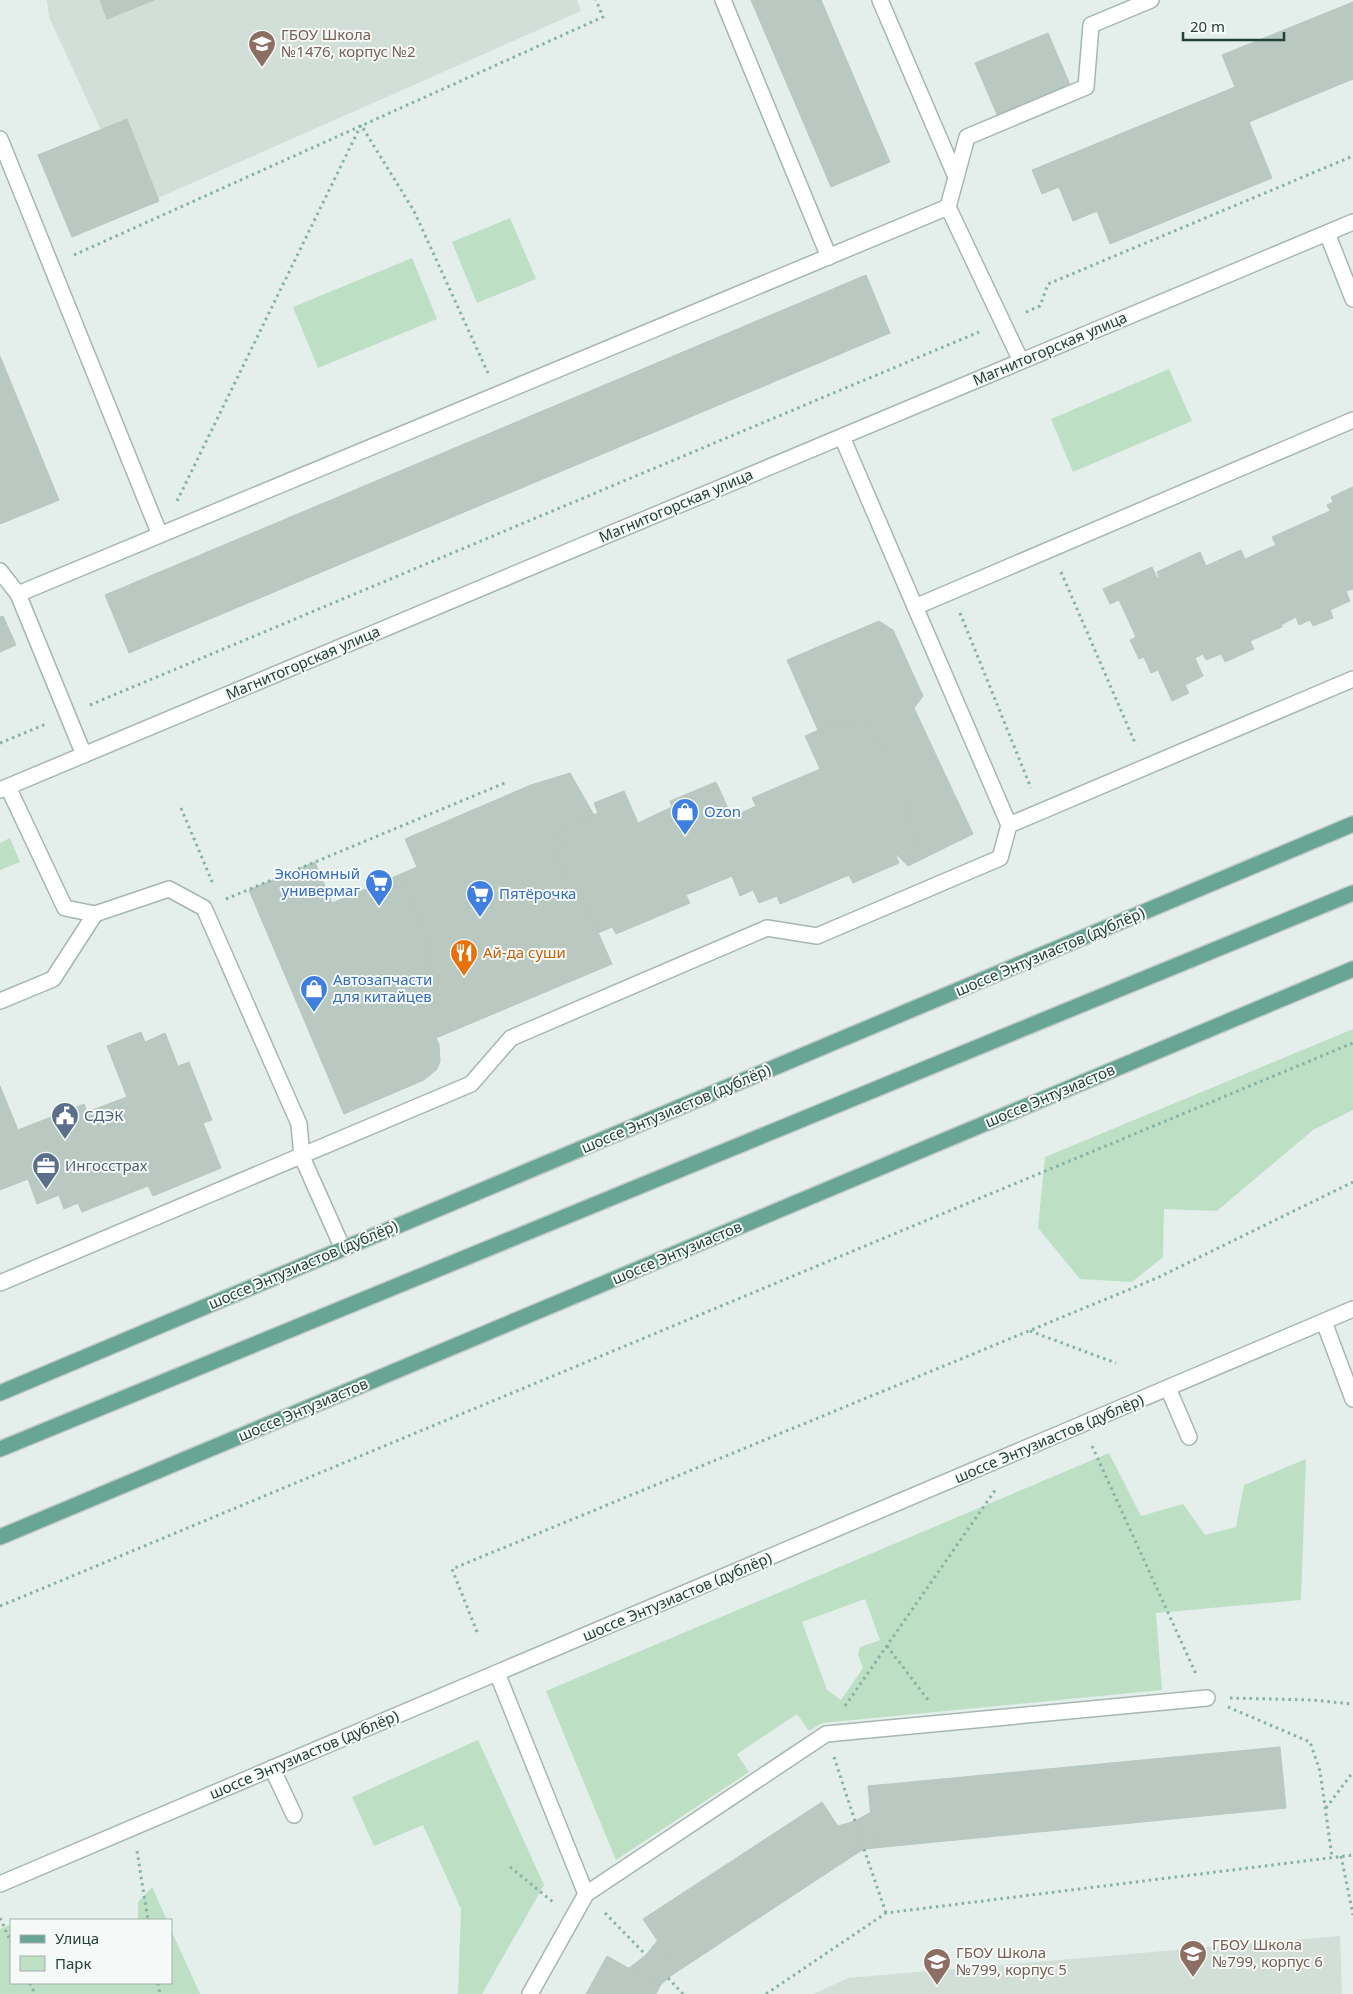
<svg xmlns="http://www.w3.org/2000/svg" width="1353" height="1994" viewBox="0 0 1353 1994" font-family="'Noto Sans',sans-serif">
<rect width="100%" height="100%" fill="#e4eeea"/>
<g fill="#d2ded8">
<polygon points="47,0 577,0 581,11 158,198 127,120 101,130 49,17"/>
<polygon points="1340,1936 1342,1994 814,1994 848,1978"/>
</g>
<g fill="#bde0c5" fill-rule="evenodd">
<polygon points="510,218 536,279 477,303 452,242"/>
<polygon points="412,258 437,319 318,368 293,307"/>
<polygon points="1169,369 1192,421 1073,472 1051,419"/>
<polygon points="10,838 20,862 0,870 0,843"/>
<polygon points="1353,1029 1353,1110 1313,1130 1217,1211 1164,1209 1163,1257 1132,1282 1080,1279 1038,1228 1045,1157"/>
<path d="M1109,1453L1141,1516L1183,1504L1205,1535L1236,1527L1244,1485L1306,1459L1301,1600L1156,1613L1162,1690L822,1723L809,1731L797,1714L737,1754L749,1772L616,1860L546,1691ZM865,1599L880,1640L860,1647L858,1655L863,1668L841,1700L827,1690L802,1622Z"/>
<polygon points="478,1740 544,1885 482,1994 458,1994 461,1909 423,1825 374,1846 352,1797"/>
<polygon points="152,1887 167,1920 138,1920 138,1902"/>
<polygon points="11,1924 11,1983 171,1983 171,1930 200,1994 0,1994 0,1929"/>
</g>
<g fill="#b9c9c2" stroke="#b6c8c0">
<polygon points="100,0 154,0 107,19"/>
<polygon points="751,0 821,0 890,162 831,187"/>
<polygon points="1353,2 1353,79 1249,122 1272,178 1110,244 1097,211 1073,221 1059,187 1042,194 1032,170 1235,87 1222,55"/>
<polygon points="1048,33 1071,87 998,117 975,63"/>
<polygon points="127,119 159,201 72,237 38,155"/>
<polygon points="866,275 890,333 129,653 105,595"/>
<polygon points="0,356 59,500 0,524"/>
<polygon points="1353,487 1353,589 1346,591 1350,601 1330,610 1333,618 1313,626 1310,620 1299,625 1296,617 1281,625 1282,627 1250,641 1254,649 1225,662 1221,654 1206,660 1203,654 1195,658 1203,676 1185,685 1189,693 1172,701 1158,670 1151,673 1144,657 1139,659 1130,640 1136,637 1119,600 1110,604 1103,589 1152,567 1157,578 1159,577 1157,572 1200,552 1206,566 1241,550 1245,559 1276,545 1272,537 1330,511 1327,505 1333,502 1331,497"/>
<polygon points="3,616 16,645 0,652 0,617"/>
<polygon points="879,621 893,630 923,696 914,708 973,834 908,866 895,853 919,843 904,808 912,805 887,747 880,750 866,718 846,726 843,719 818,730 787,660"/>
<polygon points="866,718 880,750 887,747 912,805 904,808 919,843 895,853 899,863 853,883 849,875 780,904 777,896 759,903 753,890 740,896 732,876 686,895 690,903 616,934 612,927 598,933 583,898 575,900 555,852 564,848 556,831 598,813 594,803 624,791 638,823 672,807 670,801 716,782 732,817 756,806 752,798 820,769 805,736 843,719 846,726"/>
<polygon points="570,773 594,815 556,831 564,848 555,852 575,900 583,898 612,964 436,1038 411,980 423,973 428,966 432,950 401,874 417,867 405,839 531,785"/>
<polygon points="315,862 332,903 401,874 432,950 428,966 423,973 411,980 439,1045 440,1061 437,1069 424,1080 344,1114 249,890"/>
<polygon points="141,1032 145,1042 165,1033 178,1066 189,1062 212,1120 203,1123 221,1168 153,1196 148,1186 82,1212 78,1203 64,1209 59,1195 37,1204 28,1179 0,1190 0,1086 18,1130 84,1104 87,1112 127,1097 107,1046"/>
<polygon points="1280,1747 1286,1808 874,1848 868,1786"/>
<polygon points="822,1802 856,1854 678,1971 643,1919"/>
<polygon points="871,1812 874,1848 864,1849 855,1821"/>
<polygon points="855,1821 864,1849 856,1854 838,1826"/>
<polygon points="657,1941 678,1971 668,1978 646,1955"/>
<polygon points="646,1955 668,1978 660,1986 629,1968"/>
<polygon points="607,1956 660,1986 656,1994 586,1994"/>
</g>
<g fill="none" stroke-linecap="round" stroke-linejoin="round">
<defs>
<g id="service">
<polyline points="723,0 829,257"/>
<polyline points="880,0 956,177"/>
<polyline points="0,139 160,535"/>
<polyline points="948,207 967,137 1086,87 1091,25 1151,0"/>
<polyline points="1327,233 1353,299"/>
<polyline points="842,437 1009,825 1353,679"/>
<polyline points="0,571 18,594 84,755"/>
<polyline points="18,594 948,207 1021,361"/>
<polyline points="915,607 1353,420"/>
<polyline points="8,787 65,908 95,914 169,889 204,908 299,1124 302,1157 343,1249"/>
<polyline points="0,1001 53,979 95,914"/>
<polyline points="0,1283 471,1084 511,1038 767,928 817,936 1000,858 1009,825"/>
<polyline points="1324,1322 1353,1399"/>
<polyline points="1168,1388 1189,1437"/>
<polyline points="497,1673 586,1894"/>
<polyline points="272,1768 294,1815"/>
<polyline points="530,1994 586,1894 826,1734 1207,1698"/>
</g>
<polyline id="minor" points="0,790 1353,222"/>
<polyline id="tertiary" points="0,1884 1353,1309"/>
<g id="primary">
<polyline points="0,1393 1353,824"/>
<polyline points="0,1449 1353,893"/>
<polyline points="0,1537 1353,969"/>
</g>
</defs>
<use href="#service" stroke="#a6b7b1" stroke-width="18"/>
<use href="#minor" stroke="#a6b7b1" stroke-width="18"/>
<use href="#tertiary" stroke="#a6b7b1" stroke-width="18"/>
<use href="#primary" stroke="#c1cac7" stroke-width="18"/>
<g stroke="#84b3a3" stroke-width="3" stroke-dasharray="2.5 4" stroke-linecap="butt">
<polyline points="74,255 603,17 596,0"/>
<polyline points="1026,312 1040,306 1048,284 1353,156"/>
<polyline points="177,501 361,125 414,211 488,373"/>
<polyline points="1061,572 1136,745"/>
<polyline points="960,613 1031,788"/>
<polyline points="90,705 979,332"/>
<polyline points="0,743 46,724"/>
<polyline points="181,808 213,884"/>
<polyline points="226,899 507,782"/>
<polyline points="1030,1331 1116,1363"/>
<polyline points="1092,1446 1196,1674"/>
<polyline points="0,1606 1353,1043"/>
<polyline points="477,1632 452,1569 1157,1278 1353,1182"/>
<polyline points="887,1646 928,1700"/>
<polyline points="1230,1698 1312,1700 1353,1704"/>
<polyline points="845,1706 996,1489"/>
<polyline points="1228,1707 1310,1742 1320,1771 1332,1857"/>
<polyline points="834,1757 855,1821"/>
<polyline points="1326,1808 1353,1772"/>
<polyline points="864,1849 886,1913"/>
<polyline points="137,1851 148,1920"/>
<polyline points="1341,1856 1353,1915"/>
<polyline points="510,1867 553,1902"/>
<polyline points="605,1913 646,1955"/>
<polyline points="0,1918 11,1942"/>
<polyline points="668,1978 683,1994"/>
<polyline points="30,1983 35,1994"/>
<polyline points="158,1983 160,1994"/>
<polyline points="766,1994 886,1913 1353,1855"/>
</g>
<use href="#service" stroke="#fff" stroke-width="15"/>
<use href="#minor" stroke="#fff" stroke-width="15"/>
<use href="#tertiary" stroke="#fff" stroke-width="15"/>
<use href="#primary" stroke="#68a594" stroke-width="15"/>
</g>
<defs>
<symbol id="school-pin" viewBox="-11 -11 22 30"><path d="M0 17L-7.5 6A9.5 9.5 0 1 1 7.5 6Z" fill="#8d6e63" stroke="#f5faf8"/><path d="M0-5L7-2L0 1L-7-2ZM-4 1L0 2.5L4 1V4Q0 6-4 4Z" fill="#fff"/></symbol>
<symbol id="shop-pin" viewBox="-11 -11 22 30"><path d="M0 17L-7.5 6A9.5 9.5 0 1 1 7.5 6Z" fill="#3f7fe0" stroke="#f5faf8"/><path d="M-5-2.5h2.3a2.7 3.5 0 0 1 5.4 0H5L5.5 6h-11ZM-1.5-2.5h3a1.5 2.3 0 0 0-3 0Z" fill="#fff"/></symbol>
<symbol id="supermarket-pin" viewBox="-11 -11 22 30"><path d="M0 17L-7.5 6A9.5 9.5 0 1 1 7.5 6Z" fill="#3f7fe0" stroke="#f5faf8"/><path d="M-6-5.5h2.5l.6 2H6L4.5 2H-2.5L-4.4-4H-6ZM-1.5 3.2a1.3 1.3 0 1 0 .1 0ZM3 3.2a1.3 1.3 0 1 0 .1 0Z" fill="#fff"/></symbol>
<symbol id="restaurant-pin" viewBox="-11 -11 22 30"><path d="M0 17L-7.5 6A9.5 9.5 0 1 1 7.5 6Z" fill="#e8710a" stroke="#f5faf8"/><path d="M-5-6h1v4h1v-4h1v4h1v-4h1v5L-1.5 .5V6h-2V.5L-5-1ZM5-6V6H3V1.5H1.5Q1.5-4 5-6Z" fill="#fff"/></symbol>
<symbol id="civic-pin" viewBox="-11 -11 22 30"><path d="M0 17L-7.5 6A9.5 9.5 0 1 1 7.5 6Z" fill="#5c6f8a" stroke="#f5faf8"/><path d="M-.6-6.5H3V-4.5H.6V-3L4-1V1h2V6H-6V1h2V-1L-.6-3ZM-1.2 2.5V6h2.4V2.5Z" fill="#fff"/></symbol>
<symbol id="office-pin" viewBox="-11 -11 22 30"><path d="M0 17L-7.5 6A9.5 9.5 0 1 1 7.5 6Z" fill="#5c6f8a" stroke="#f5faf8"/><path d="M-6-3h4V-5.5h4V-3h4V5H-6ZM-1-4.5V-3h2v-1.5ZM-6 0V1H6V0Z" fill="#fff"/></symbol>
</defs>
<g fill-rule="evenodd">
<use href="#school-pin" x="246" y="28" width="32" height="43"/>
<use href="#shop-pin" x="669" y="796" width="32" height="43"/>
<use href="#supermarket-pin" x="363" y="867" width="32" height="43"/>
<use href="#supermarket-pin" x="464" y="878" width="32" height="43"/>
<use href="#restaurant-pin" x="448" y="937" width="32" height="43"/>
<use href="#shop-pin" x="298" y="973" width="32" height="43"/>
<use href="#civic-pin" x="49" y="1100" width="32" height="43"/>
<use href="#office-pin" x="30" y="1150" width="32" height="43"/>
<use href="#school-pin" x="1177" y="1938" width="32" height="43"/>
<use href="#school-pin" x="921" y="1946" width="32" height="43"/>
</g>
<g text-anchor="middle" stroke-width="4" stroke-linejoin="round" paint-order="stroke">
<g font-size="15" fill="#785e54" stroke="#f5faf8" text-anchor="start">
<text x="281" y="40">ГБОУ Школа<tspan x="281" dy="17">№1476, корпус №2</tspan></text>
<text x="1212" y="1950">ГБОУ Школа<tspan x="1212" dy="17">№799, корпус 6</tspan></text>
<text x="956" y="1958">ГБОУ Школа<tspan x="956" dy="17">№799, корпус 5</tspan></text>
</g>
<g font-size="15" fill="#234138" stroke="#f5faf8">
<text transform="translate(1050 349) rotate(-23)" y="5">Магнитогорская улица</text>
<text transform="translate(676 506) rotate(-23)" y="5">Магнитогорская улица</text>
<text transform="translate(303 663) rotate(-23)" y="5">Магнитогорская улица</text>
<text transform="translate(1050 952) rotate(-23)" y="5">шоссе Энтузиастов (дублёр)</text>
<text transform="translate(1050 1096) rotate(-23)" y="5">шоссе Энтузиастов</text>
<text transform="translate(676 1109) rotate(-23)" y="5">шоссе Энтузиастов (дублёр)</text>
<text transform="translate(677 1253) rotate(-23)" y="5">шоссе Энтузиастов</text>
<text transform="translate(303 1265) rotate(-23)" y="5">шоссе Энтузиастов (дублёр)</text>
<text transform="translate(303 1410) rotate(-23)" y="5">шоссе Энтузиастов</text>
<text transform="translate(1049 1439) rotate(-23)" y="5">шоссе Энтузиастов (дублёр)</text>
<text transform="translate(677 1597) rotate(-23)" y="5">шоссе Энтузиастов (дублёр)</text>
<text transform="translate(304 1755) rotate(-23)" y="5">шоссе Энтузиастов (дублёр)</text>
</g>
<g font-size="15" fill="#366cbe" stroke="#f5faf8" text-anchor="start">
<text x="704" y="817">Ozon</text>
<text x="360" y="879" text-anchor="end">Экономный<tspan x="360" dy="17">универмаг</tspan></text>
<text x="499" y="899">Пятёрочка</text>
<text x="333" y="985">Автозапчасти<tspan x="333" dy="17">для китайцев</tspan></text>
</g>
<g font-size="15" fill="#c56008" stroke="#f5faf8" text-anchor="start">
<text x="483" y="958">Ай-да суши</text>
</g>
<g font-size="15" fill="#4e5e75" stroke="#f5faf8" text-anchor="start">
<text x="84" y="1121">СДЭК</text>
<text x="65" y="1171">Ингосстрах</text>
</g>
</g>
<rect x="10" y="1919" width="162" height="65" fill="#f5faf8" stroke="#a1b0ab"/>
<rect x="20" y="1935" width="25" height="8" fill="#68a594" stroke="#a1b0ab"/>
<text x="55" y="1944" font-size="15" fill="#234138">Улица</text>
<rect x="20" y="1956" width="25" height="15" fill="#bde0c5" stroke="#a1b0ab"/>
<text x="55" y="1969" font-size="15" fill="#234138">Парк</text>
<path d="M1183 32v8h101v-8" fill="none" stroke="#234138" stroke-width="2.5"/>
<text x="1190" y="32" font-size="15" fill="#234138" stroke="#f5faf8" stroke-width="4" paint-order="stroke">20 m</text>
</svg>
